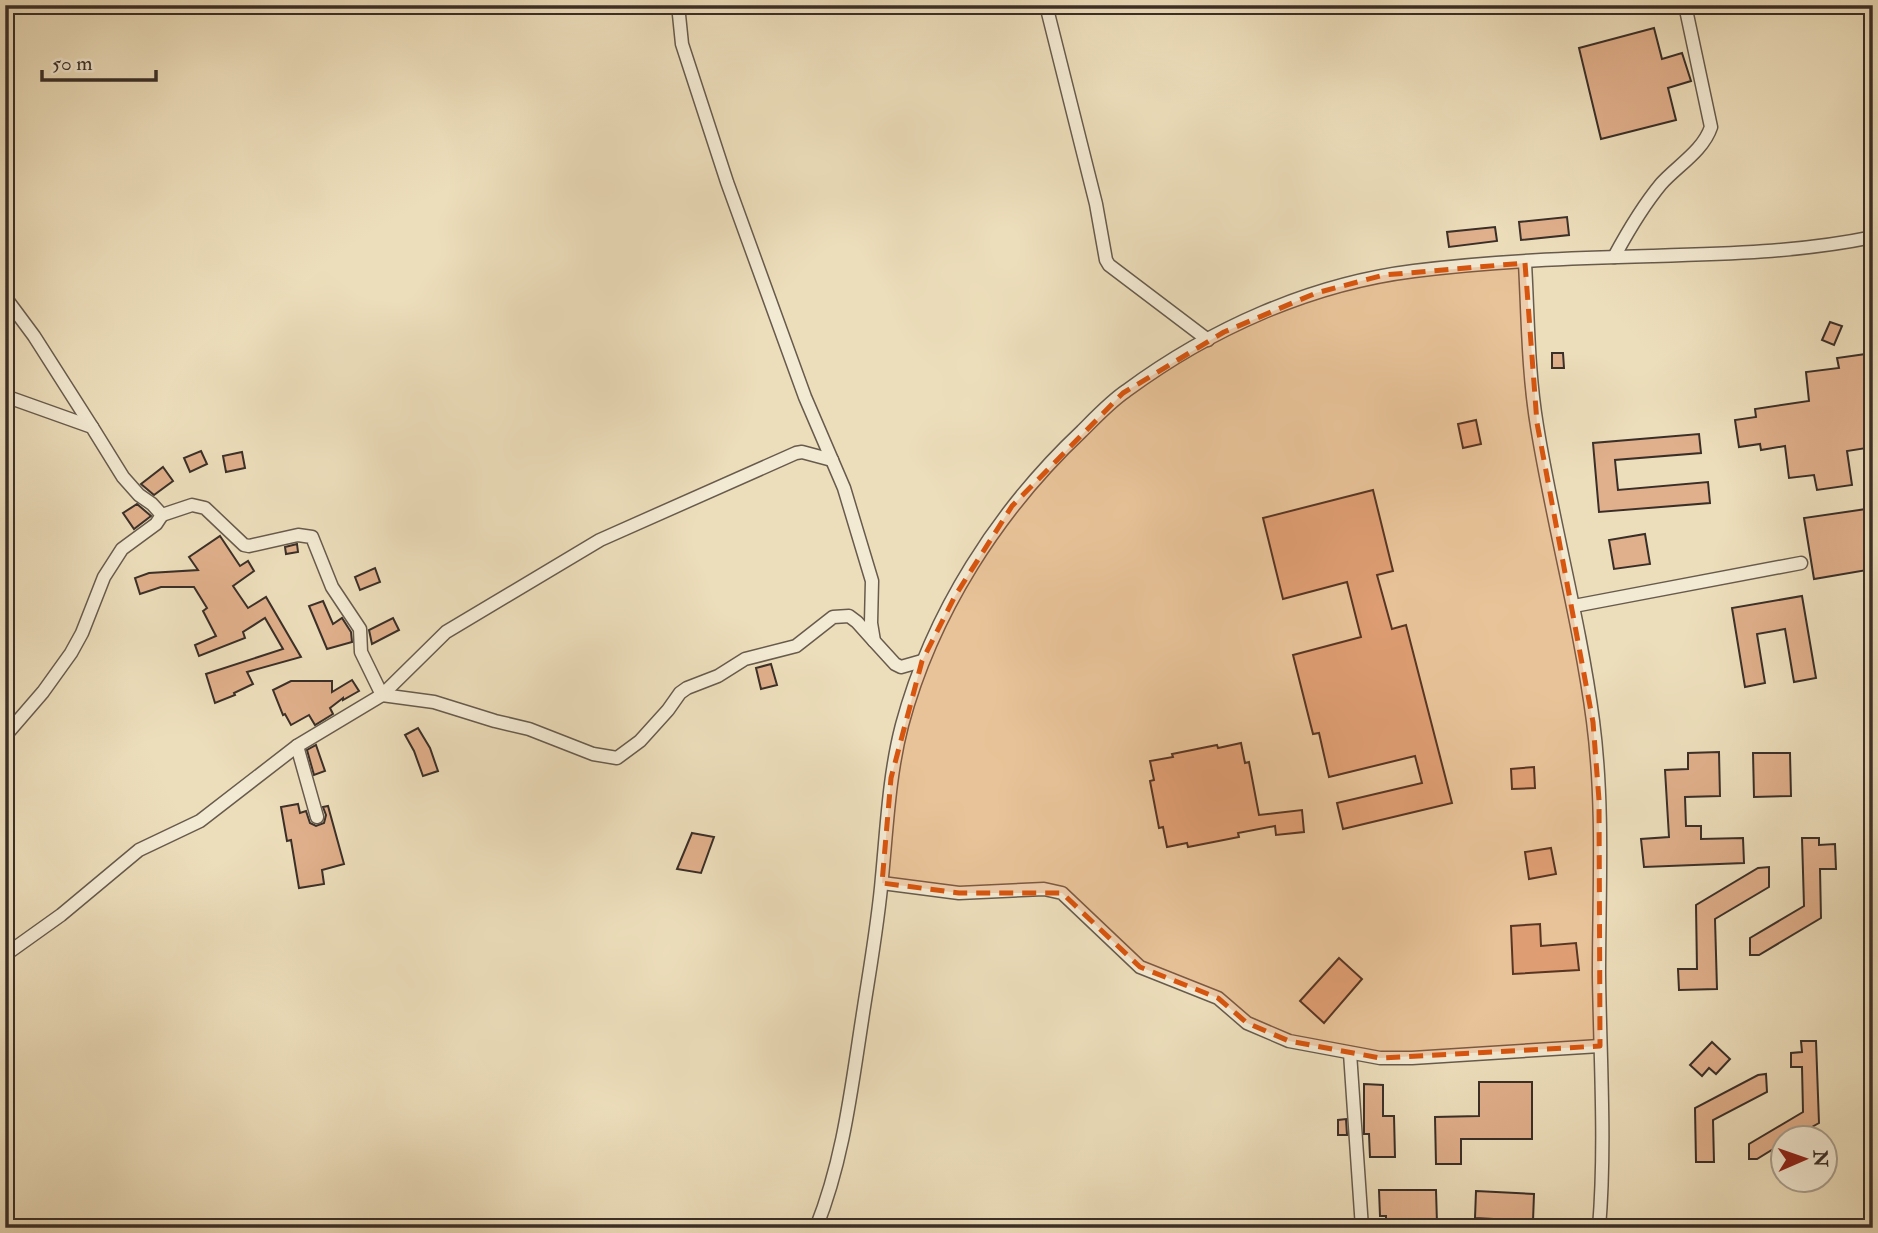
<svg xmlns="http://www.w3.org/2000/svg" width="1878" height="1233" viewBox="0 0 1878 1233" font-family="'IM FELL Double Pica',serif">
<rect width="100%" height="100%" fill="#eddebb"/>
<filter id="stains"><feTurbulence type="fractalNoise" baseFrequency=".00286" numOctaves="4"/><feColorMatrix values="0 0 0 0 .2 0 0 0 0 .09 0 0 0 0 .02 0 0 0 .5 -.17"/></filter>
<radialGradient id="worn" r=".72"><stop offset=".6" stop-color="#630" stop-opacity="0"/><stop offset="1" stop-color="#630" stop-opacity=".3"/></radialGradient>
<g fill="#e0af8b" stroke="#3a2f28" stroke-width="2">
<polygon points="1654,28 1662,59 1682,53 1691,81 1668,88 1676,120 1601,139 1579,48"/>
<polygon points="1567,217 1569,235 1521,240 1519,222"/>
<polygon points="1495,227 1497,241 1449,247 1447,232"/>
<polygon points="1830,322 1842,326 1834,345 1822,340"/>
<polygon points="1552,353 1563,353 1564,368 1552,368"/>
<polygon points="1873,353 1873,447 1847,451 1852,485 1817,490 1814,475 1789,478 1785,446 1761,450 1760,444 1739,447 1735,420 1756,417 1755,409 1809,401 1806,372 1839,368 1837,358"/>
<polygon points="1476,420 1481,444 1463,448 1458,424"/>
<polygon points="1699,434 1701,453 1615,460 1618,490 1708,482 1710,503 1599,512 1593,443"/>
<polygon points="201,451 207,464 190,472 184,458"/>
<polygon points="242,452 245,468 226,472 223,456"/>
<polygon points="163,467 173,481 154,495 141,484"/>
<polygon points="1373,490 1393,571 1377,575 1392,629 1406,625 1452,803 1343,829 1337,803 1422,783 1415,756 1329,777 1319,733 1313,734 1293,655 1361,637 1347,582 1283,599 1263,518"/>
<polygon points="137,504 151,516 134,529 123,513"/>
<polygon points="1873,508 1873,569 1814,579 1804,518"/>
<polygon points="1645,534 1650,564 1614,569 1609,540"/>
<polygon points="220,536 240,566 248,561 254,571 233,586 248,608 266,597 301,657 247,672 253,684 234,693 235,695 215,703 206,674 283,649 265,618 243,632 245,638 199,656 195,645 216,636 203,611 207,608 194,587 161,587 140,594 135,578 149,573 198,570 189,557"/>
<polygon points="297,544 298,552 286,554 285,547"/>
<polygon points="375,568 380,582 360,590 355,577"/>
<polygon points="1802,596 1816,678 1794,682 1785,629 1757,634 1765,683 1745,687 1732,608"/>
<polygon points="323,601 333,624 342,618 351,632 352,642 327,649 309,606"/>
<polygon points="393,618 399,630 372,644 369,630"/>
<polygon points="771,664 777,685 761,689 756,668"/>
<polygon points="352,680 359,691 343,700 343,698 330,708 333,714 315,725 309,715 291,725 285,714 283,715 273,690 291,681 332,681 332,692"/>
<polygon points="418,728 430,748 438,771 423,776 414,751 405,735"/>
<polygon points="1241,743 1245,763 1249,762 1259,815 1302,810 1304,832 1276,835 1275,826 1238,833 1239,837 1188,847 1187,843 1167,847 1163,827 1159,828 1150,781 1154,780 1150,761 1173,757 1172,754 1217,745 1218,748"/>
<polygon points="316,745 325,771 314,775 307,750"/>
<polygon points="1719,752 1720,796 1685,797 1686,826 1701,826 1701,839 1743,838 1744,863 1644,867 1641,839 1669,837 1665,770 1688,769 1688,753"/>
<polygon points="1753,753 1790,753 1791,796 1754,797"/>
<polygon points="1534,767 1535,788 1512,789 1511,769"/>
<polygon points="298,804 300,813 306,811 310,823 316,826 324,823 326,815 323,807 328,806 344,864 322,870 324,884 299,888 291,840 287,841 281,807"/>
<polygon points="692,833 714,837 701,873 677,869"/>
<polygon points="1802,838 1819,838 1819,845 1835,844 1836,869 1820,869 1821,918 1759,955 1750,955 1750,938 1804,906"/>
<polygon points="1551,848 1556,874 1529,879 1525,852"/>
<polygon points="1769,867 1769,887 1715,919 1717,989 1679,990 1678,969 1697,969 1696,905 1758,868"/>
<polygon points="1540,924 1541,946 1576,943 1579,970 1513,974 1511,926"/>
<polygon points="1339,958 1362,979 1324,1023 1300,1001"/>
<polygon points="1801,1041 1816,1041 1819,1123 1792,1138 1783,1138 1783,1143 1757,1159 1749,1159 1749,1144 1803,1112 1802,1067 1791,1067 1791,1053 1802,1052"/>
<polygon points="1712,1042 1730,1059 1716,1074 1709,1068 1702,1076 1690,1065"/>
<polygon points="1766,1074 1767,1092 1713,1120 1714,1162 1696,1162 1695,1108 1758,1075"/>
<polygon points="1479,1082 1532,1082 1532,1139 1461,1139 1461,1164 1436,1164 1435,1117 1479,1116"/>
<polygon points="1364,1084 1383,1085 1383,1116 1394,1116 1395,1157 1370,1157 1369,1134 1364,1134"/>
<polygon points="1346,1119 1347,1135 1338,1135 1338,1120"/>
<polygon points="1379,1190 1436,1190 1437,1223 1401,1224 1401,1228 1386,1228 1386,1216 1380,1216"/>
<polygon points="1476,1191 1534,1194 1533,1221 1475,1218"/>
</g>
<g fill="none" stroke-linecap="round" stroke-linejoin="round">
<defs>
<g id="minor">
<polyline points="678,5 682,44 727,182 805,397 844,488 872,581 871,623 874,641 895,664 901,667 922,661"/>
<polyline points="1046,5 1096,204 1106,260 1109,265 1208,340"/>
<path d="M1614,257C1628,231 1642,207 1661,184C1677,166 1703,151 1711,127L1685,5"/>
<path d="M1525,263C1528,317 1528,372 1537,426C1553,525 1580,622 1593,721C1604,805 1599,891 1599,975C1600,1059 1606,1144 1599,1228"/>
<polyline points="5,297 34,336 92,427"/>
<polyline points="5,396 92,427 123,477 139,495 152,504 162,515 192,505 205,508 244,545 249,546 298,535 312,537 332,587 360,629 361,652 382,695 434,702 495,721 529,729 593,754 617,758 640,741 668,710 680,693 687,688 718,676 745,659 796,646 833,617 849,616 857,622 874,641"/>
<polyline points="1574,606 1801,563"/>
<polyline points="5,736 43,692 71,653 82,633 104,577 122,549 156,524 162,515"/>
<polyline points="297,746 317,817"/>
<polyline points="882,883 959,893 1044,889 1062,893 1140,967 1218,998 1247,1023 1289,1041 1380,1058 1412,1058 1600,1046"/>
<polyline points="5,955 61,915 139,850 200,821 297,746 382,695 446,632 600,540 796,453 802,452 832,460"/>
<polyline points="1350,1053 1362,1228"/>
<path d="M816,1228C843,1161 851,1091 862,1020C869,973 878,925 882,877C887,826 889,775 902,725C932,613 998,510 1082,431C1096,417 1110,402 1126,391C1210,329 1310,284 1414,271C1493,261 1573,258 1652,256C1725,254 1801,252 1873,237"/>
</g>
</defs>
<use href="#minor" stroke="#675b4d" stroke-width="15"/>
<use href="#minor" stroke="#f3ead3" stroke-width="12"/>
</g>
<path fill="#d7550f" fill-opacity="0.2" stroke="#d7550f" stroke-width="5" stroke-dasharray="14 9" stroke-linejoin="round" d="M1525,263L1537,423L1593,722L1599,800L1600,1046L1380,1058L1289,1041L1247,1023L1218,998L1140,967L1062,893H959L882,883L891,778L922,661L955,596L1012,506L1123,393L1224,332L1316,293L1384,275Z"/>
<rect width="1878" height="1233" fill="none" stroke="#eddebb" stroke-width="28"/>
<rect x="7" y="7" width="1864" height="1219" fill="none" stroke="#3a2f28" stroke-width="3.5"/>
<rect x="14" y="14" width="1850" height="1205" fill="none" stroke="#3a2f28" stroke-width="2"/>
<g transform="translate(1804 1159) rotate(88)"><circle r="33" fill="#f3ead3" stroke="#a99f8f" stroke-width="2"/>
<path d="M0-5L12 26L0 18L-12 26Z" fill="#8f2418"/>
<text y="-10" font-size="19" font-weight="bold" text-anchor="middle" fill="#3a2f28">N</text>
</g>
<path d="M42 70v10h114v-10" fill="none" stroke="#3a2f28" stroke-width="3.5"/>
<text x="52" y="70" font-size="21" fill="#3a2f28" stroke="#f3ead3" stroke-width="5" paint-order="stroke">50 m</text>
<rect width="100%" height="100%" filter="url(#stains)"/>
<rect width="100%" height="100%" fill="url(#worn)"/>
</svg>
